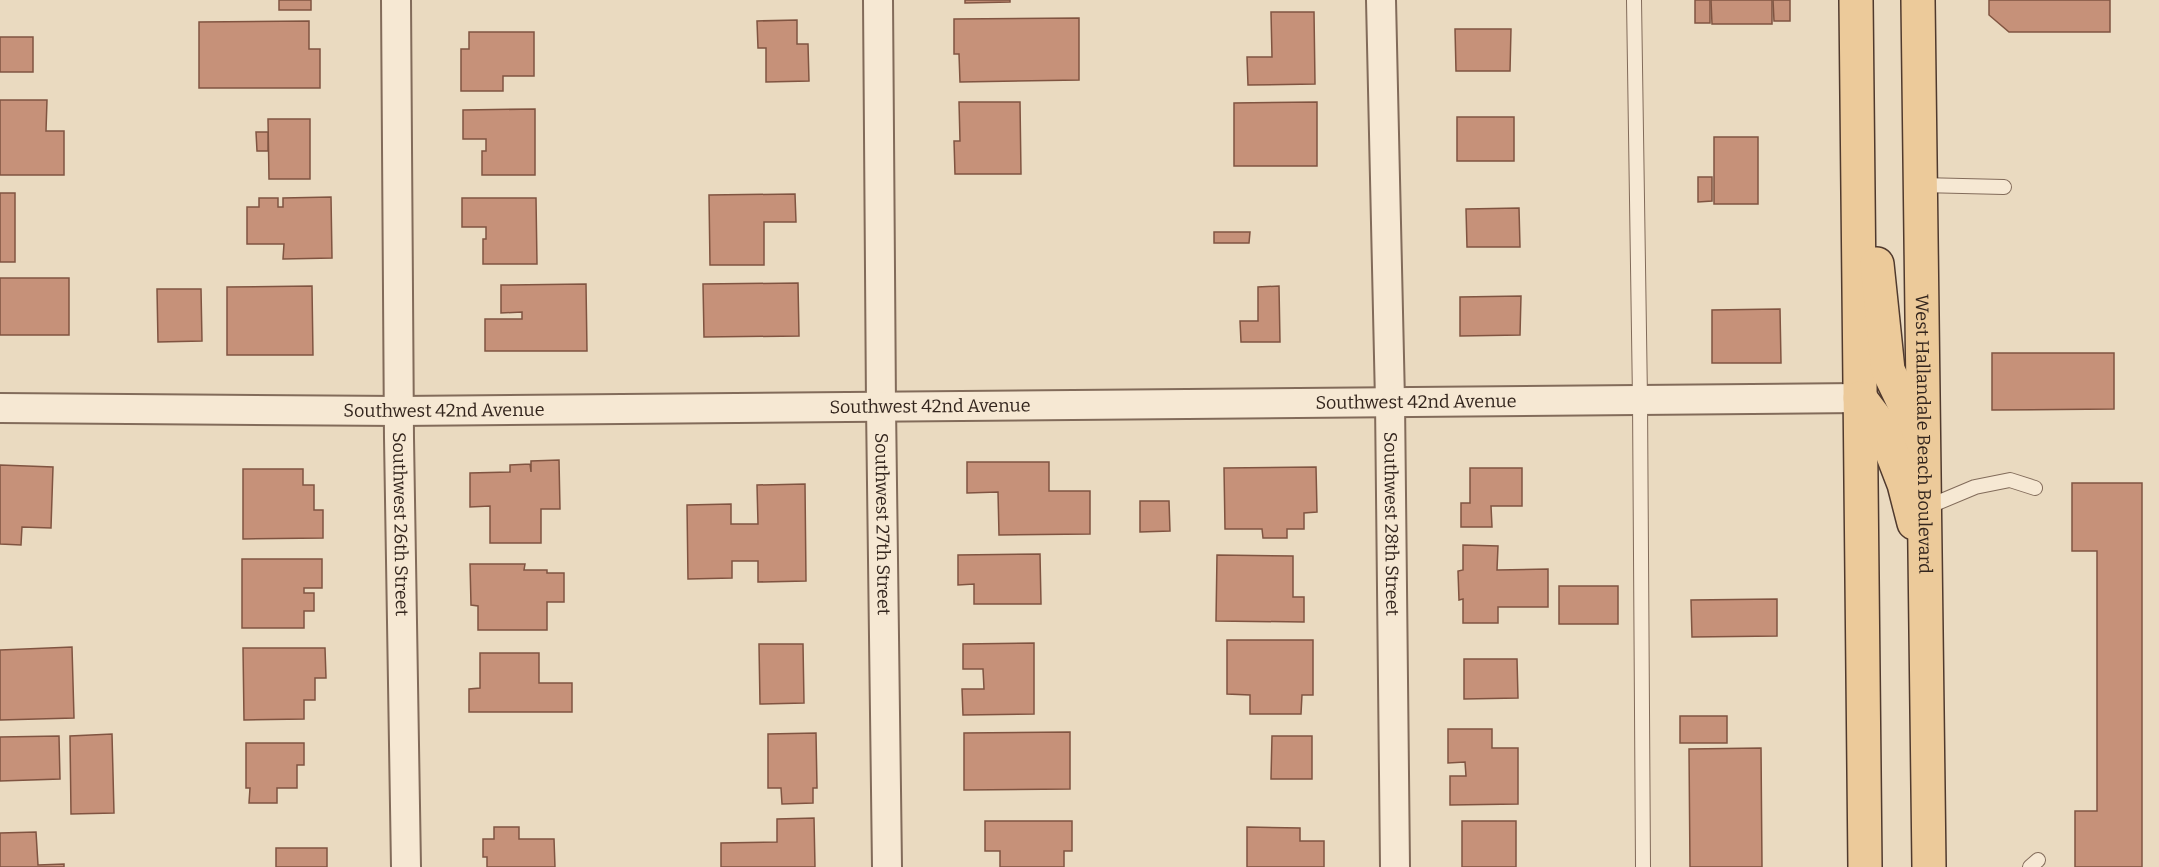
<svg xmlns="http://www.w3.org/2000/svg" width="2159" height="867" viewBox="0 0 2159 867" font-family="Bitter,serif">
<rect width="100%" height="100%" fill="#eadac0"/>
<g fill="#c69179" stroke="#805441" stroke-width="1.5">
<rect x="279" y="0" width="32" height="10"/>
<polygon points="965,0 1010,0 1010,2 965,3"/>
<rect x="1695" y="0" width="15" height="23"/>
<polygon points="1711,0 1772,0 1772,24 1712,24"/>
<polygon points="1773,0 1790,0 1790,21 1774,21"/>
<polygon points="1989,0 2110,0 2110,32 2009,32 1989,15"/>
<polygon points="1271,12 1314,12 1315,84 1248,85 1247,57 1272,57"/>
<polygon points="1079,18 1079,80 960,82 959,54 954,54 954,19"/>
<polygon points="797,20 797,44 808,44 809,81 766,82 766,48 758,48 757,21"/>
<polygon points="309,21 309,49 320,49 320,88 199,88 199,22"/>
<polygon points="1455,29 1511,29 1510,71 1456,71"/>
<polygon points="469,32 534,32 534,76 503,76 503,91 461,91 461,49 469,49"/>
<rect x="0" y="37" width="33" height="35"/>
<polygon points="0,100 47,100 46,131 64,131 64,175 0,175"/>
<polygon points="959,102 1020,102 1021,174 955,174 954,141 960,141"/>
<polygon points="1317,102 1317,166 1234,166 1234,103"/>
<polygon points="535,109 535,175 482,175 482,151 486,151 486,139 463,139 463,110"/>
<rect x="1457" y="117" width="57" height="44"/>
<polygon points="268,119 310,119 310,179 269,179"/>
<polygon points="256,132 268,132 268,151 257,151"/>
<rect x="1714" y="137" width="44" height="67"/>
<polygon points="1698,177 1712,177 1712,201 1698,202"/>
<rect x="0" y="193" width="15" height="69"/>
<polygon points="795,194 796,222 764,222 764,265 710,265 709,195"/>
<polygon points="331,197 332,258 283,259 284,244 247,244 247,207 259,207 259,198 278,198 278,207 283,207 283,198"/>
<polygon points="462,198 536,198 537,264 483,264 483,239 486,239 486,227 462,227"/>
<polygon points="1519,208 1520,247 1467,247 1466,209"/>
<polygon points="1214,232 1250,232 1249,243 1214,243"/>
<rect x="0" y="278" width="69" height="57"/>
<polygon points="798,283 799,336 704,337 703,284"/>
<polygon points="586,284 587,351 485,351 485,319 522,319 522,312 501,313 501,285"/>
<polygon points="312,286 313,355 227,355 227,287"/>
<polygon points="1279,286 1280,342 1241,342 1240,321 1258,321 1258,287"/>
<polygon points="157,289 201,289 202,341 158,342"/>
<polygon points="1521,296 1520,335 1460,336 1460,297"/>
<polygon points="1780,309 1781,363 1712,363 1712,310"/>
<polygon points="1992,353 2114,353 2114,409 1992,410"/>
<polygon points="559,460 560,509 541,509 541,543 490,543 490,506 470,507 470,473 510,472 510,465 530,464 531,472 531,461"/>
<polygon points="967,462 1049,462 1049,491 1090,491 1090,534 999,535 998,492 967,493"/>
<polygon points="0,465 53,467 51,528 22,527 21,545 0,544"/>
<polygon points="1316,467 1317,512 1304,513 1304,529 1287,529 1287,538 1263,538 1262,529 1225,529 1224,468"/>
<polygon points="1470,468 1522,468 1522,506 1491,506 1492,527 1461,527 1461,503 1470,503"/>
<polygon points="243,469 303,469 303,485 314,485 314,510 323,510 323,538 243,539"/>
<polygon points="2072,483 2142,483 2142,867 2075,867 2075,811 2097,811 2097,551 2072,551"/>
<polygon points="805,484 806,581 758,582 758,561 732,561 732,578 688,579 687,505 731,504 731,524 758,524 757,485"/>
<polygon points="1140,501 1169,501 1170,531 1140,532"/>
<polygon points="1463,545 1498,546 1497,570 1548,569 1548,607 1498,607 1498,623 1463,623 1463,599 1459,600 1458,571 1463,570"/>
<polygon points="1040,554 1041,604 974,604 974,584 958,585 958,555"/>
<polygon points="1217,555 1293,556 1293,597 1304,597 1304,622 1216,621"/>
<polygon points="242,559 322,559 322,588 304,588 304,593 314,593 314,611 304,611 304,628 242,628"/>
<polygon points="470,564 525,564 524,570 547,570 547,573 564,573 564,602 547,602 547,630 478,630 478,606 471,605"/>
<rect x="1559" y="586" width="59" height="38"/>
<polygon points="1777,599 1777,636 1692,637 1691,600"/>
<polygon points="1227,640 1313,640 1313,695 1302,695 1301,714 1250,714 1250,695 1227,694"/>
<polygon points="1034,643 1034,714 963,715 962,689 984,689 983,669 963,669 963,644"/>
<polygon points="759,644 803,644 804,703 760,704"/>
<polygon points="72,647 74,718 0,720 0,650"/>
<polygon points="243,648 325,648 326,678 315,678 315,700 304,700 304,719 244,720"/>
<polygon points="480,653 539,653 539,683 572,683 572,712 469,712 469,689 480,688"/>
<polygon points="1464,659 1517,659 1518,698 1464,699"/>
<rect x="1680" y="716" width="47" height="27"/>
<polygon points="1448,729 1492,729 1492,748 1518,748 1518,804 1450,805 1450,776 1466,776 1465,762 1448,763"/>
<polygon points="1070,732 1070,789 964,790 964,733"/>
<polygon points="816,733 817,788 813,788 813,803 782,804 781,788 768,788 768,734"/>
<polygon points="112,734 114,813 71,814 70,736"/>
<polygon points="59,736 60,779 0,781 0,737"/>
<polygon points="1272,736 1312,736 1312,779 1271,779"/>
<polygon points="246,743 304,743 304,765 297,765 297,788 277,788 277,803 249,803 250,788 246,788"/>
<polygon points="1761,748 1762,867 1690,867 1689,749"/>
<polygon points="814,818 815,867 721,867 721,843 777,842 777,819"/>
<polygon points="985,821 1072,821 1072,851 1064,851 1064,867 1000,867 1000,851 985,851"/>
<rect x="1462" y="821" width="54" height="46"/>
<polygon points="494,827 519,827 519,839 554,839 555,867 487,867 487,857 483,857 483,839 494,839"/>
<polygon points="1247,827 1300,828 1300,841 1324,841 1324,867 1247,867"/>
<polygon points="36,832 38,865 64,864 64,867 0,867 0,833"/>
<rect x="276" y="848" width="51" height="19"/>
</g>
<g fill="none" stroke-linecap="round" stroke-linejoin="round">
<defs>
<g id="service">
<polyline points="1634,0 1640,399 1643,867"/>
<polyline points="1921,185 2004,187"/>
<polyline points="1925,508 1975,487 2010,480 2035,488"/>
<polyline points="2030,867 2038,860"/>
</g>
<g id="minor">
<path id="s1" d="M396,0L399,438L406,867"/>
<path id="s2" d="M878,0L881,406L887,867"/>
<path id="s3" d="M1381,0L1390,401L1395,867"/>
<path id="s4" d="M0,408L399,411L1860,398"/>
</g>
<g id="primary">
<polyline points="1856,0 1865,867"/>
<path id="s5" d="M1918,0L1929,867"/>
<polyline points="1877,264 1888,370 1921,439"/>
<polyline points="1860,398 1882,427 1904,484 1914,523"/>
</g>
</defs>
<use href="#service" stroke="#826b5a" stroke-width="16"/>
<use href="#minor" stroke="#826b5a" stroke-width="32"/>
<use href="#primary" stroke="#503a2e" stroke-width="36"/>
<use href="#service" stroke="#f6e8d3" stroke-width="14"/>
<use href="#minor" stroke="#f6e8d3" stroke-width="28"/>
<use href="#primary" stroke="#ecca9a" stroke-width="33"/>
</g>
<g text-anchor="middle" stroke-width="4.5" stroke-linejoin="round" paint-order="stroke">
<g font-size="18" fill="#33251d" stroke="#f2e5cf">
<text dy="6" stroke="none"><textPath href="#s4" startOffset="1416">Southwest 42nd Avenue</textPath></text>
<text dy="6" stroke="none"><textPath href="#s4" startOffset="930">Southwest 42nd Avenue</textPath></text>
<text dy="6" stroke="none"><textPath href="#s4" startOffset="444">Southwest 42nd Avenue</textPath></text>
<text dy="6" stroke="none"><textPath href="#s5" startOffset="434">West Hallandale Beach Boulevard</textPath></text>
<text dy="6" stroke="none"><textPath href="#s3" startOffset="524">Southwest 28th Street</textPath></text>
<text dy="6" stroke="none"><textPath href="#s1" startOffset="524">Southwest 26th Street</textPath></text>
<text dy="6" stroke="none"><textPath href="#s2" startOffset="524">Southwest 27th Street</textPath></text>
</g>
</g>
</svg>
